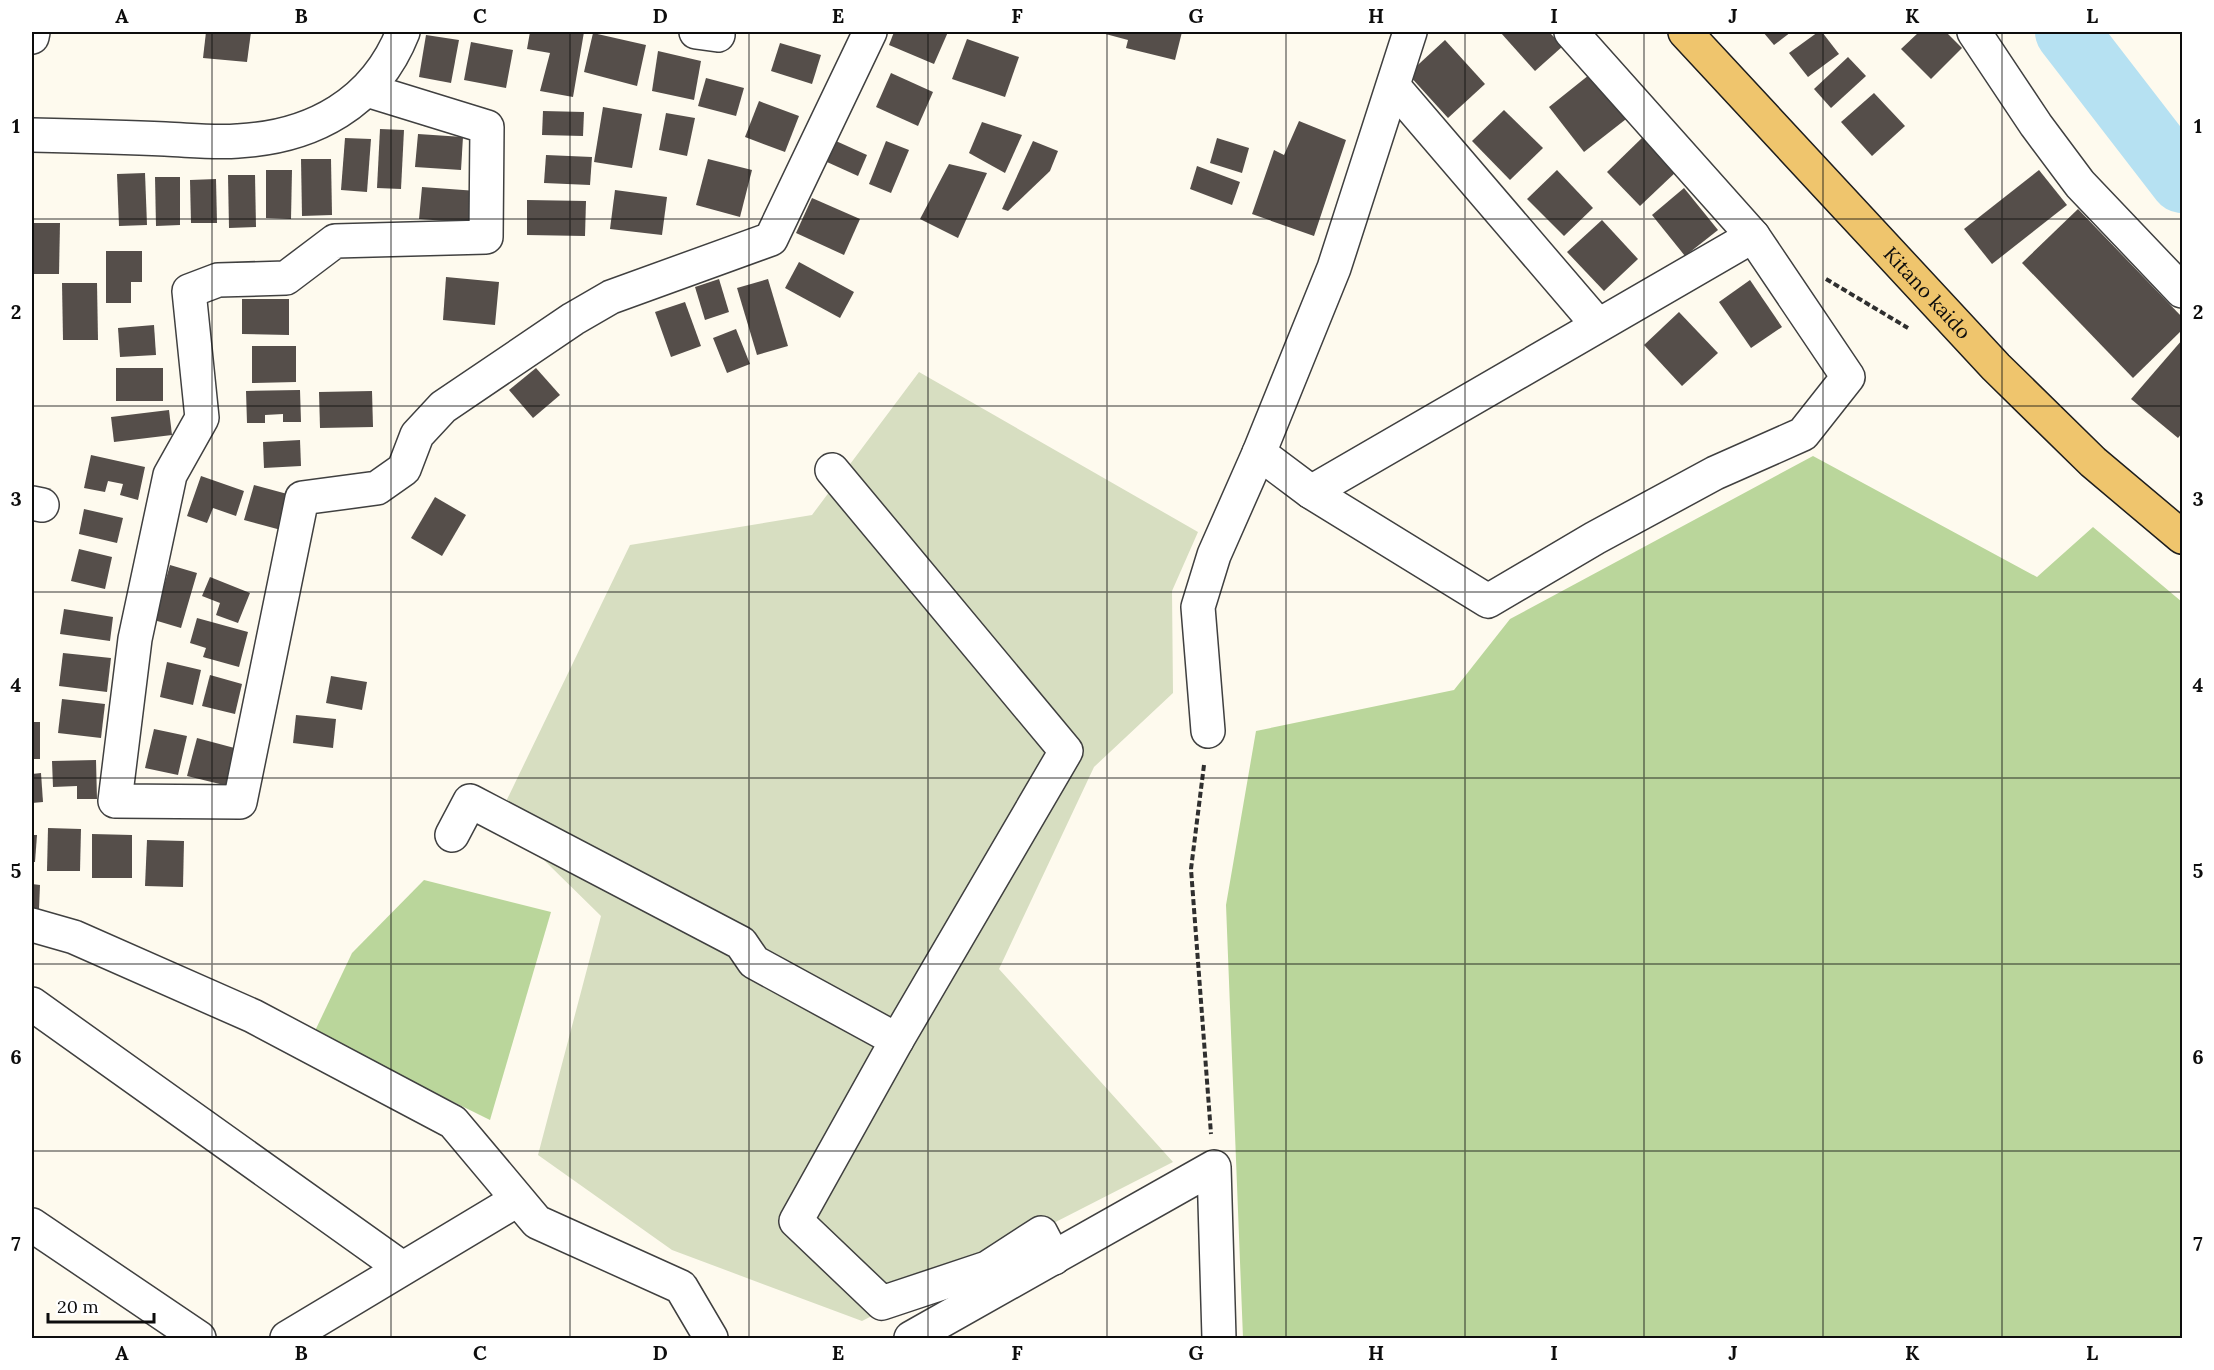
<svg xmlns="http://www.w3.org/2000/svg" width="2214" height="1370" viewBox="0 0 2214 1370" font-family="Lora,serif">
<rect width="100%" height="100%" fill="#fefaee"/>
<g fill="#bad69b">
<polygon points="1813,456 2037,577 2093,527 2182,602 2182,1338 1243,1338 1226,905 1256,731 1454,690 1510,619"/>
<polygon points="424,880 551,912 490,1120 314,1033 352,953"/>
</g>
<polygon fill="#d7dec1" points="919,372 1198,532 1172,591 1173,693 1094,767 999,969 1173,1162 862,1321 672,1250 538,1155 601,916 499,816 630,545 812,515"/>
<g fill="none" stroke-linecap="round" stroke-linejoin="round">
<polyline stroke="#b6e1f2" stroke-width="64" points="2067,32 2182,181"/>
</g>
<g fill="#554e4a">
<polygon points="206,32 251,32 247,62 203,58"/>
<polygon points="530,32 584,32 573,97 540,91 550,53 527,49"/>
<polygon points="894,32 948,32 934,64 889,45"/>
<polygon points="1098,32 1182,32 1175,60 1126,48 1128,40"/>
<polygon points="1503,32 1549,32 1563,46 1535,71 1501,33"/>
<polygon points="1763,32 1791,32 1774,45"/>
<polygon points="1818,32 1822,32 1839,54 1808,77 1789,53"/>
<polygon points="1919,32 1946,32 1962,48 1931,79 1901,49"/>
<polygon points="593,33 646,45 637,86 584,72"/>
<polygon points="426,35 459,40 451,83 419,77"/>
<polygon points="967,39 1019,57 1005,97 952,79"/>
<polygon points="1445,40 1485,84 1448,118 1408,74"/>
<polygon points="471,42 513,50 506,88 464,80"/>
<polygon points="780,43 821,55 812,84 771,71"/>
<polygon points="658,51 701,61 694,100 652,91"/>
<polygon points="1848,57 1866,76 1831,108 1814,89"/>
<polygon points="1594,71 1630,116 1584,152 1549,107"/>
<polygon points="891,73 933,92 918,126 876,107"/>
<polygon points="706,78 744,88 736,116 698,106"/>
<polygon points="1874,93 1905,126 1872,156 1841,122"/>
<polygon points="759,101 799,116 785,152 745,137"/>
<polygon points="603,107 642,114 632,168 594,162"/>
<polygon points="1504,110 1543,148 1510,180 1472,141"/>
<polygon points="543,111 584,112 583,136 542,135"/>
<polygon points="666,113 695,118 687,156 659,150"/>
<polygon points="1299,121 1346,140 1314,236 1252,214 1274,150 1284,155"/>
<polygon points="982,122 1022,135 1005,173 969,153"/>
<polygon points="380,129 404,130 401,189 377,188"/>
<polygon points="418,134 463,137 461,170 415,167"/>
<polygon points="1644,136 1678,170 1640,206 1607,172"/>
<polygon points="345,138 371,139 367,192 341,190"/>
<polygon points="1217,138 1249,148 1242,173 1210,163"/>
<polygon points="836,141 867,155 858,176 827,162"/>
<polygon points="886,141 909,150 891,193 869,184"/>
<polygon points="1033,141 1058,151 1050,171 1008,211 1002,209"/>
<polygon points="546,155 592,157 590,185 544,183"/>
<polygon points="301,159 331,159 332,215 302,216"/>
<polygon points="708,159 752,170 740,217 696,205"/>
<polygon points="949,164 987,173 958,238 920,219"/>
<polygon points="1197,166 1240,182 1232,205 1190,189"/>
<polygon points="266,170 292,170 291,219 266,218"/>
<polygon points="1557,170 1593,208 1564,236 1527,199"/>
<polygon points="2039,170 2067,205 1992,264 1964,229"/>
<polygon points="145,173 147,225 119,226 117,174"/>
<polygon points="228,175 255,175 256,227 229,228"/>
<polygon points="155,177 180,177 180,225 156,226"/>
<polygon points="216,179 217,223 191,223 190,180"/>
<polygon points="422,187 477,191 474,223 419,219"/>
<polygon points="1684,188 1718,230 1685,256 1652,215"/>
<polygon points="615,190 667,197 662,235 610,229"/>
<polygon points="812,198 860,219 844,255 796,233"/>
<polygon points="527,200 586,201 585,236 527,235"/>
<polygon points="2078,209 2182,317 2182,330 2133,378 2022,263"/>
<polygon points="1602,220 1638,259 1604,291 1567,252"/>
<polygon points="32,223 60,223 59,274 32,274"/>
<polygon points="106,251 142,251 142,282 131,282 131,303 106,303"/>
<polygon points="799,262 854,292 840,318 785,288"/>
<polygon points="446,277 499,282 495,325 443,320"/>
<polygon points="719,279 729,312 705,320 695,287"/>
<polygon points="768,279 788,346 757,355 737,288"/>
<polygon points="1750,280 1782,327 1751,348 1719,302"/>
<polygon points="62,283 97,283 98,340 63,340"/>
<polygon points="242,299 289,299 289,335 242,334"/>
<polygon points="685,302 701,346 671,357 655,312"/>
<polygon points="1679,312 1718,353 1682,386 1644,345"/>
<polygon points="154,325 156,355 120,357 118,328"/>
<polygon points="736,329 750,364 727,373 713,338"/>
<polygon points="2182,340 2182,433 2178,438 2131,399"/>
<polygon points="252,346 296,346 296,382 252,383"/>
<rect x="116" y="368" width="47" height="33"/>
<polygon points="536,368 560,395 533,418 509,390"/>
<polygon points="300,390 301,422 283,422 283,414 265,415 265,423 247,423 246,391"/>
<polygon points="372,391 373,427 320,428 319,392"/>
<polygon points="169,410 172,435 114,442 111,417"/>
<polygon points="300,440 301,466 264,468 263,442"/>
<polygon points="91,455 145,467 138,500 120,495 123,484 108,481 105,492 84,488"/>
<polygon points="201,476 244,491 236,516 213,508 207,523 187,516"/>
<polygon points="254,485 291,495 281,530 244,520"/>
<polygon points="435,497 466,515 442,556 411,538"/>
<polygon points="84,509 123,518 117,543 79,534"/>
<polygon points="79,549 112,557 105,589 71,581"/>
<polygon points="170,565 197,573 181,628 154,620"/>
<polygon points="210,577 250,593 238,623 216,615 220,603 202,596"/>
<polygon points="64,609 113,617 110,641 60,634"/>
<polygon points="197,618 248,632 239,667 203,657 206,648 190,643"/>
<polygon points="63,653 111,658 107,692 59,686"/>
<polygon points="167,662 201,670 193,705 160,697"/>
<polygon points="210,675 242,684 235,714 202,706"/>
<polygon points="331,676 367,682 362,710 326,703"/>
<polygon points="62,699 105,704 101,738 58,733"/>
<polygon points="296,715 336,719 333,748 293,743"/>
<rect x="32" y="722" width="8" height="37"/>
<polygon points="154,729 187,736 178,775 145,768"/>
<polygon points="197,738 242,750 232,787 187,776"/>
<polygon points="96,760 97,799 77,799 77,786 53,787 52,761"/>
<polygon points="41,773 43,802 32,803 32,774"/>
<polygon points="48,828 81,829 80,871 47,871"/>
<polygon points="92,834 132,835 132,878 92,878"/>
<polygon points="32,835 37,835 35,862 32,862"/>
<polygon points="147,840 184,841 183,887 145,886"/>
<polygon points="32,884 40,885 39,909 32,908"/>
</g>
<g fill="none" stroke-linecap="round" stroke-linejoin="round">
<defs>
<g id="minor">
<polyline points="696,32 718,35 718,32"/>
<polyline points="1974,32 2036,125 2080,184 2182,291"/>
<polyline points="32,37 33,32"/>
<polyline points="1394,87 1598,325"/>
<polyline points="367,90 487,127 486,237 335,241 286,278 218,280 189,291 202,418 170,475 135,639 115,801 240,802 302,498 377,488 404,469 417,435 443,407 573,319 611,297 771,239 870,32"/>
<path d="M32,135C76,136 120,137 165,139C189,140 214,143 238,141C313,137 375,103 403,32"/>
<polyline points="1259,453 1311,492 1488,601 1595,538 1715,473 1803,434 1848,377 1753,236 1571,32"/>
<polyline points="832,470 1066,751 897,1040"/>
<polyline points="1311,492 1753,236"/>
<polyline points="32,503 42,505"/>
<polyline points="1208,731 1198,607 1214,555 1259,453 1334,268 1410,32"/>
<polyline points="452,835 470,801 741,943 754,962 897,1040 796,1221 882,1303 987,1268 1041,1233 1054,1258"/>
<polyline points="32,925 74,937 253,1016 453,1122 537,1222 681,1287 711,1338"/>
<polyline points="32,1004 402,1268"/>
<polyline points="32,1225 199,1338"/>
<polyline points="287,1338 517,1200"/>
<polyline points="911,1338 1214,1167 1219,1338"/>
</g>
<g id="major">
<path id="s1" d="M1685,32L1996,367L2093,462L2182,537"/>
</g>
</defs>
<use href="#minor" stroke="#404040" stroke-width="36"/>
<use href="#major" stroke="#1e1e1e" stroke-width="36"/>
<g stroke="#2f2f2f" stroke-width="4" stroke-dasharray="6 3" stroke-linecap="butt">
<polyline points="1826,279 1908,328"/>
<polyline points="1204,765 1191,869 1211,1134"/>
</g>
<use href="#minor" stroke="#fff" stroke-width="33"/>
<use href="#major" stroke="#efc56d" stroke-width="33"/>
</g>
<path fill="none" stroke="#0d0d0d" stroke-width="1.5" stroke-opacity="0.55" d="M212,32V1338M391,32V1338M570,32V1338M749,32V1338M928,32V1338M1107,32V1338M1286,32V1338M1465,32V1338M1644,32V1338M1823,32V1338M2002,32V1338M32,219H2182M32,406H2182M32,592H2182M32,778H2182M32,964H2182M32,1151H2182"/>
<g text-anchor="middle" stroke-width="6" stroke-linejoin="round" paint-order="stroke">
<g font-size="20" fill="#0d0d0d" stroke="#fff">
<text dy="7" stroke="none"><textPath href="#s1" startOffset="356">Kitano kaido</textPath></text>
</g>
</g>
<rect width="2214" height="1370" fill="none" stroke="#ffffff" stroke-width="66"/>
<path d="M48 1313v9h106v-9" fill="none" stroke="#0d0d0d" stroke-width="3"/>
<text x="57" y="1313" font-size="18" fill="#0d0d0d" stroke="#ffffff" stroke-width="4.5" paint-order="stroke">20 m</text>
<rect x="33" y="33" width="2148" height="1304" fill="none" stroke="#0d0d0d" stroke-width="2"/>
<g font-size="20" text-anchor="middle" font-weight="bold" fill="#0d0d0d">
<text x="122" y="23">A</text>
<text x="301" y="23">B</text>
<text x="480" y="23">C</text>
<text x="660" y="23">D</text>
<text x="838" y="23">E</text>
<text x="1017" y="23">F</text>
<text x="1196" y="23">G</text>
<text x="1376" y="23">H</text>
<text x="1554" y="23">I</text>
<text x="1733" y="23">J</text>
<text x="1912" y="23">K</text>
<text x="2092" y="23">L</text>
<text x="16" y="133">1</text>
<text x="2198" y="133">1</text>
<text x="16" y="319">2</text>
<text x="2198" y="319">2</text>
<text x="16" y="506">3</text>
<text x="2198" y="506">3</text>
<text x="16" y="692">4</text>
<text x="2198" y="692">4</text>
<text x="16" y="878">5</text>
<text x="2198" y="878">5</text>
<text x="16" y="1064">6</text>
<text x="2198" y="1064">6</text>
<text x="16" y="1251">7</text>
<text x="2198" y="1251">7</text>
<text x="122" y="1360">A</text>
<text x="301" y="1360">B</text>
<text x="480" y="1360">C</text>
<text x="660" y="1360">D</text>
<text x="838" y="1360">E</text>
<text x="1017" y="1360">F</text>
<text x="1196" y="1360">G</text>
<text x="1376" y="1360">H</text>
<text x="1554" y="1360">I</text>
<text x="1733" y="1360">J</text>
<text x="1912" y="1360">K</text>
<text x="2092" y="1360">L</text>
</g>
</svg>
